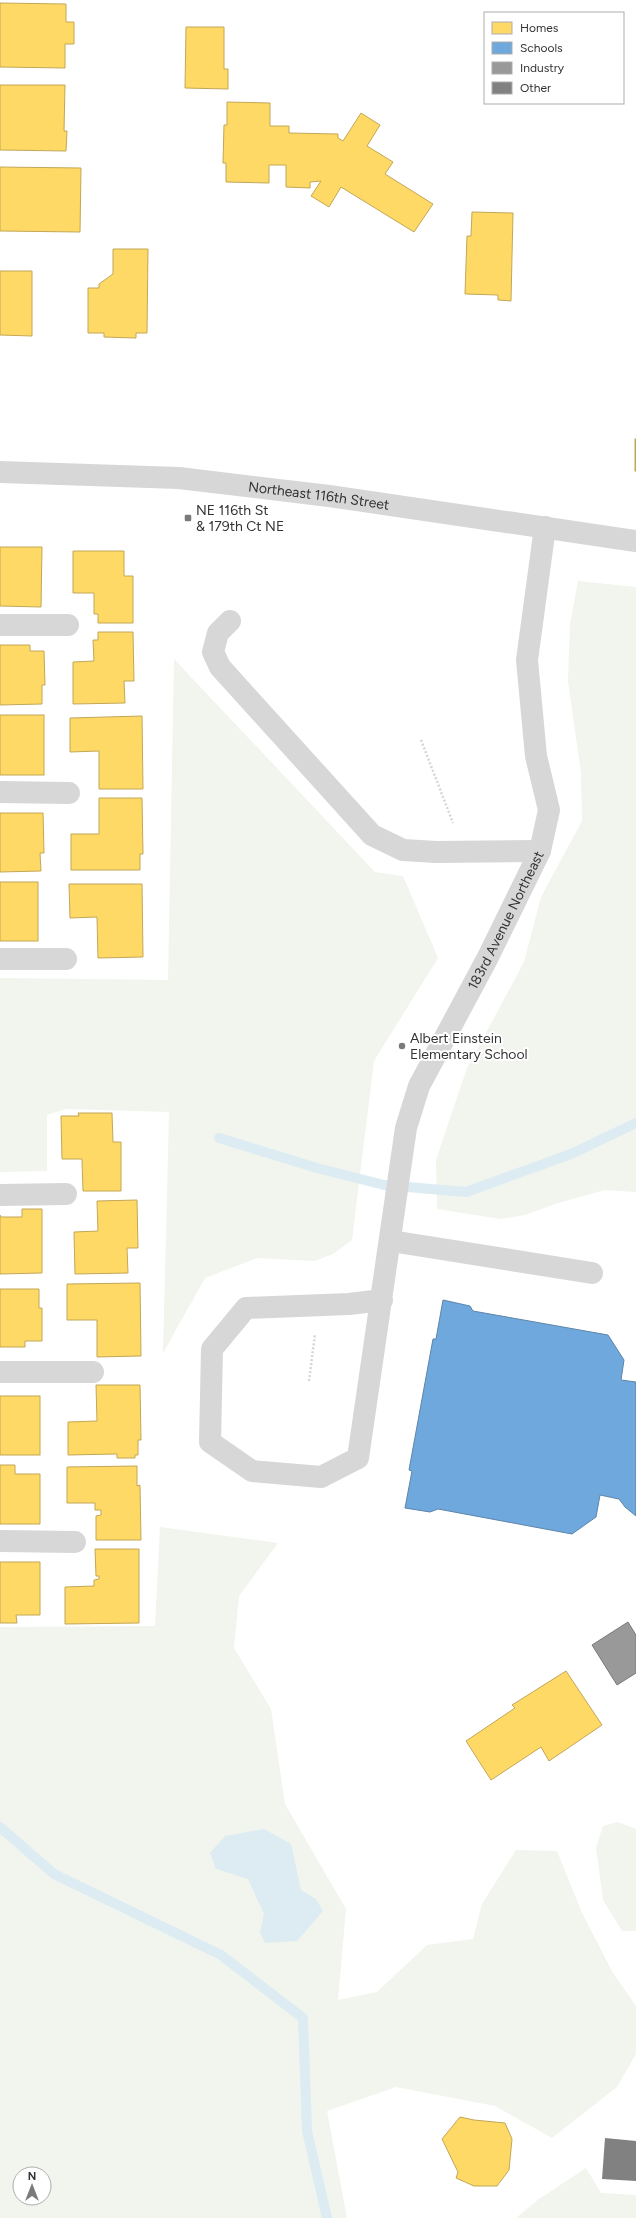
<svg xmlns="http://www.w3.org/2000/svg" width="636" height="2218" viewBox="0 0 636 2218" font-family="Figtree,sans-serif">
<rect width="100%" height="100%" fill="#fff"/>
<g fill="#f1f5ed" fill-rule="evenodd">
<polygon points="578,581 636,587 636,1192 605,1190 555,1204 525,1215 501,1219 437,1209 436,1160 467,1068 524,962 541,897 582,821 581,773 568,681 570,624"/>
<polygon points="174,659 375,872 403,876 438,958 374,1061 352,1240 333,1254 315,1261 257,1258 205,1278 163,1353 169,1112 66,1109 47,1115 47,1171 0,1172 0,978 168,980"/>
<path d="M160,1527L278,1543L239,1596L234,1648L271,1709L285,1804L346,1909L338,2000L377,1992L427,1945L473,1939L482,1904L516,1850L557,1851L582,1913L613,1973L636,2006V2054L617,2087L552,2138L495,2106L396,2087L327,2111L347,2218H0V1627L155,1626ZM20,2174H44V2198H20Z"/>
<polygon points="618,1822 636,1829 636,1931 622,1931 603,1900 596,1848 603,1826"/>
<polygon points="586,2168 601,2193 636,2195 636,2218 516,2218 539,2199"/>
</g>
<polygon fill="#ddebf3" points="264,1829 291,1844 301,1890 316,1899 323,1911 297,1941 265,1943 260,1932 264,1914 248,1879 216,1869 210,1853 225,1836"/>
<g fill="#ffd966" stroke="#c2a757">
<polygon points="0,3 66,4 66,22 74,22 74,44 65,44 65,68 0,67"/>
<polygon points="186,27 224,27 224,69 228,69 228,89 185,88"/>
<polygon points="0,85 65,85 64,131 67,131 66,151 0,150"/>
<polygon points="227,102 270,103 270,126 289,126 289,133 338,134 338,138 343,141 361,113 380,125 367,146 393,162 385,174 433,204 414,232 341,187 329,207 311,196 321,181 310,182 310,188 286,187 286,165 269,165 269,183 226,182 226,163 223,163 224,125 227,125"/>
<polygon points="0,167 81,168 80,232 0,231"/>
<polygon points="472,212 513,213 511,301 498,300 498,295 465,294 467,236 471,236"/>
<polygon points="113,249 148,249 147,333 136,333 136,338 104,337 104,333 88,333 88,288 99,288 99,284 113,274"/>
<polygon points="0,271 32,271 32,336 0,335"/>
<rect x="635" y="439" width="1" height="32"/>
<polygon points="0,547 42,547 41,607 0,606"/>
<polygon points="73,551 124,551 124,576 133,576 133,623 98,623 98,614 94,614 94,593 73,593"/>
<polygon points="98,632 133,632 134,681 124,681 125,703 73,704 73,662 94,661 93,640 98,640"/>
<polygon points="0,645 30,645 30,651 44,651 45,685 42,685 42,704 0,705"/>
<rect x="0" y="715" width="44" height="60"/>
<polygon points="142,716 143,789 99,789 99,751 70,752 70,718"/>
<polygon points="99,798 142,798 143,854 140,854 140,870 71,870 71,834 99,834"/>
<polygon points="0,813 43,813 44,853 40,853 41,871 0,872"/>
<rect x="0" y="882" width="38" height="59"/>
<polygon points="69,884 142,884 143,957 98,958 97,917 70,918"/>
<polygon points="78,1113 112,1113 113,1142 121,1142 121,1191 83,1191 82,1159 62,1159 61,1116 79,1116"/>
<polygon points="137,1200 138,1248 127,1248 128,1273 75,1274 74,1232 98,1231 97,1201"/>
<polygon points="22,1209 42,1209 42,1273 0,1274 0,1215 1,1217 22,1217"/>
<polygon points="140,1283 141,1356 97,1357 97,1320 67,1320 67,1284"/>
<polygon points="0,1289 39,1289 39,1308 42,1308 42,1341 25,1341 25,1347 0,1347"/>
<polygon points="96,1385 140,1385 141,1440 138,1440 138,1455 135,1455 135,1458 117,1458 117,1454 68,1455 68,1422 97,1421"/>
<rect x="0" y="1396" width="40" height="59"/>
<polygon points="0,1465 15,1465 15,1474 40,1474 40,1524 0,1524"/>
<polygon points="137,1466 137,1486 140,1485 141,1540 96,1540 96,1516 101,1515 101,1510 95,1510 95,1503 67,1503 67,1467"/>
<polygon points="95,1549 139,1549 139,1623 65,1624 65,1587 94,1586 94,1580 99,1579 99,1576 96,1576"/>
<polygon points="0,1562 40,1562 40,1615 16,1615 17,1623 0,1623"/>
<polygon points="566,1671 602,1725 549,1761 541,1747 491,1780 466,1741 515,1708 512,1705"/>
<polygon points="460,2117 474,2120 505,2123 512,2139 509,2170 497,2186 474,2186 456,2178 458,2172 442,2139"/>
</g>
<polygon fill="#6fa8dc" stroke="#5d85a9" points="443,1300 470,1306 473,1311 608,1335 624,1360 621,1380 636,1382 636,1516 625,1507 619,1499 600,1495 596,1517 572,1534 438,1509 430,1512 405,1508 412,1471 409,1470 433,1339 436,1339"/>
<polygon fill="#999" stroke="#7a7a7a" points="628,1622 636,1635 636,1673 617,1685 592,1645"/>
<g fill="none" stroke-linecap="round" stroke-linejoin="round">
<g stroke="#ddebf3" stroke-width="10">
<polyline points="219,1138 317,1168 384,1185 466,1192 571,1154 636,1123"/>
<polyline points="0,1827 54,1874 221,1955 303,2018 307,2131 327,2218"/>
</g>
</g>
<polygon fill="#818181" points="605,2138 636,2141 636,2181 602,2179"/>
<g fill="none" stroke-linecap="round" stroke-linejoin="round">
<g stroke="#d6d6d6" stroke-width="2.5" stroke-dasharray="2 2" stroke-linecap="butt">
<polyline points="421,740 453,823"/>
<polyline points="309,1381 315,1334"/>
</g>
<g stroke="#d7d7d7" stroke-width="22">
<path id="s1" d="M0,472L179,478L329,496L636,541"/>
<polyline points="230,621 218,633 213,652 220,667 372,835 403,850 436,852 540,851"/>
<polyline points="0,625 68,625"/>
<polyline points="0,792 69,793"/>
<polyline points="0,959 66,959"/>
<polyline points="0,1195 66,1194"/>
<polyline points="391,1241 592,1273"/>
<path id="s2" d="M382,1300L349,1304L246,1308L212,1349L210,1442L252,1471L321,1477L358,1458L406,1128L419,1086L487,959L540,851L549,810L536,756L527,660L545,527"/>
<polyline points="0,1372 93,1372"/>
<polyline points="0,1541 75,1542"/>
</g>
</g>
<g fill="#7a7a7a" stroke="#fff" stroke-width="1.5">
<rect x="184" y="514" width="8" height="8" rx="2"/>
<circle cx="402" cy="1046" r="4"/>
</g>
<g text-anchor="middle" stroke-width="4" stroke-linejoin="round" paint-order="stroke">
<g font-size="14" fill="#333" stroke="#fff">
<text dy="5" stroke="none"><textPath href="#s1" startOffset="320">Northeast 116th Street</textPath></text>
<text dy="5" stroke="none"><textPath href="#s2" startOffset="1009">183rd Avenue Northeast</textPath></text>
</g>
<g font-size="14" fill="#333" stroke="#fff" text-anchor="start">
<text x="196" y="515">NE 116th St<tspan x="196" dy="16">&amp; 179th Ct NE</tspan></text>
<text x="410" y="1043">Albert Einstein<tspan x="410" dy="16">Elementary School</tspan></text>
</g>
</g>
<rect x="484" y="12" width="140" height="92" fill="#ffffff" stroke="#adadad"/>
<rect x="492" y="22" width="20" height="12" fill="#ffd966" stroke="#adadad"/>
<text x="520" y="32" font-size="12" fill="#333333">Homes</text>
<rect x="492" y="42" width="20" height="12" fill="#6fa8dc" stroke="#adadad"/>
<text x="520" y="52" font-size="12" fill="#333333">Schools</text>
<rect x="492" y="62" width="20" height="12" fill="#999999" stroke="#adadad"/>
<text x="520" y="72" font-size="12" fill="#333333">Industry</text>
<rect x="492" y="82" width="20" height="12" fill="#818181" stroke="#adadad"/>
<text x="520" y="92" font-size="12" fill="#333333">Other</text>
<g transform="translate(32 2186)"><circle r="19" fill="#ffffff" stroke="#adadad"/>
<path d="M0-3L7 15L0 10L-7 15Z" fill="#7a7a7a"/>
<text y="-6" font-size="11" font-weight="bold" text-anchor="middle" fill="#333333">N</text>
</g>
</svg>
